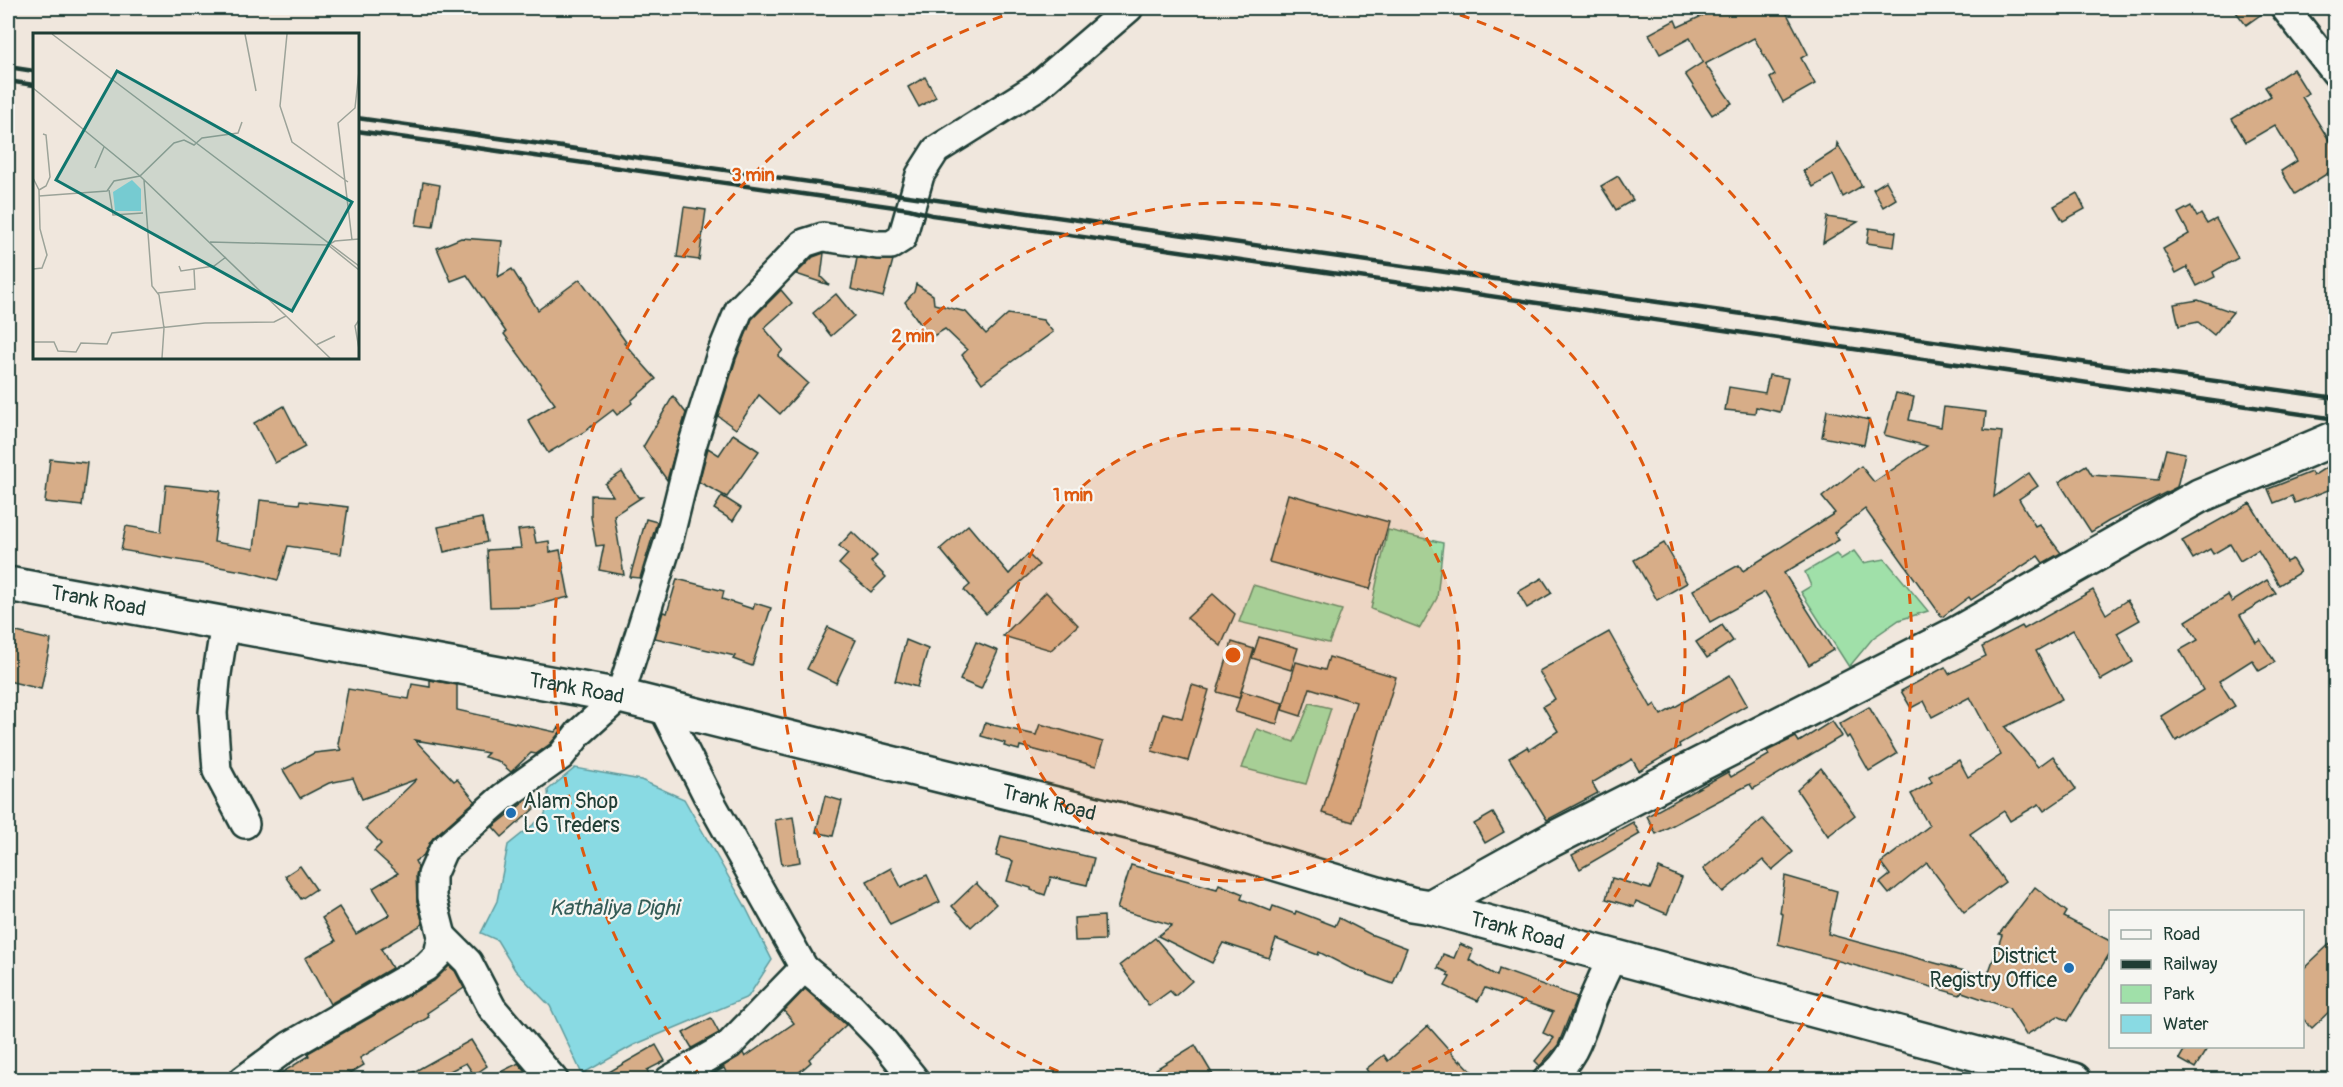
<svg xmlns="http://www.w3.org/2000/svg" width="2343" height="1087" viewBox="0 0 2343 1087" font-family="Pangolin,sans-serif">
<rect width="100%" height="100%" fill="#f0e7dd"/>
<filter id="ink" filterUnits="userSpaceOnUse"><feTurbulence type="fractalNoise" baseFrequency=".0167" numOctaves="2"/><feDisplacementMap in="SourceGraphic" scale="12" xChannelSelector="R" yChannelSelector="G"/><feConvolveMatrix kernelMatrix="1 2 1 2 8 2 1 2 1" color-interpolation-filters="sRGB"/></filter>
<g filter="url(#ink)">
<g fill="#a0e0a9" stroke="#608e6e" stroke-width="1.5">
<polygon points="1388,530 1443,543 1437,598 1420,628 1371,609"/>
<polygon points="1854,551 1863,563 1885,559 1928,611 1899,620 1873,638 1849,667 1801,592 1811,586 1805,572 1836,554 1841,559"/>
<polygon points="1253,585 1342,610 1329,643 1239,622"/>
<polygon points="1310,703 1331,708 1306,784 1242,768 1257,729 1294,742"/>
</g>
<polygon fill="#89dae3" stroke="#5f9b9d" stroke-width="1.5" points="575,768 641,780 684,799 744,904 772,960 748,997 634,1045 582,1074 550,1006 515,970 497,940 481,933 497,901 508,845 544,816 549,804 548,790"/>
<g fill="#d7ad88" stroke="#1f3d34" stroke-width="1.5">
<polygon points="1719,8 1784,8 1808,54 1801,58 1815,84 1783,102 1770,78 1775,75 1754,38 1705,64 1732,103 1712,115 1685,74 1703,62 1690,38 1660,54 1649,34 1675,20 1678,27"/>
<polygon points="2233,8 2270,8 2246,25"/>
<polygon points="2293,69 2308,93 2302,97 2336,151 2336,168 2295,194 2281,171 2297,161 2275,125 2246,142 2232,119 2271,96 2265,87"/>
<polygon points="925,77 936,97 919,107 908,87"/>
<polygon points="1837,143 1862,186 1843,197 1833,175 1813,187 1803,171 1836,150"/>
<polygon points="1618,176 1633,200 1616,210 1601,186"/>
<polygon points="1886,181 1896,199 1883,207 1873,189"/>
<polygon points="423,182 440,185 433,227 416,225"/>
<polygon points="2077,193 2085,209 2063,221 2054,206"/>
<polygon points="2191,206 2197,217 2201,214 2207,224 2216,219 2238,258 2213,272 2215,277 2197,286 2187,267 2176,273 2163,249 2189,234 2178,213"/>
<polygon points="684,207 706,210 699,260 677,257"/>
<polygon points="1827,217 1858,222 1823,243"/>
<polygon points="1869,228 1896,232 1894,247 1867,243"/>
<polygon points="461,238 502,241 498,277 512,269 538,310 580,279 626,342 624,343 656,379 631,401 632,403 617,415 613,410 584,432 548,453 528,420 555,404 504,334 506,332 467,275 451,281 437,248"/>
<polygon points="824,253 821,277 829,285 796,274 813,257"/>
<polygon points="857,258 893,260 883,297 851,289"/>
<polygon points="916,284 933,295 934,304 966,312 986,334 1008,314 1043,320 1053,332 982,383 962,355 967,350 945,329 930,338 905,302 914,292"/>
<polygon points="781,290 792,303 764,328 783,350 778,356 808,383 780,414 759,395 736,429 718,416 736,359 752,319"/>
<polygon points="836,294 854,316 831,336 813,313"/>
<polygon points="2198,300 2233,312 2214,335 2198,322 2179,326 2174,304"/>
<polygon points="1769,375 1788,378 1780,412 1756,407 1755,413 1725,410 1729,387 1765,393"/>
<polygon points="1896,393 1914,397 1909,420 1941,427 1944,407 1986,412 1984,430 2002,432 1994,497 2029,473 2038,486 2019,499 2035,526 2039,524 2061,553 2043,563 2038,556 1971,600 1969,597 1942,617 1865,509 1834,533 1839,540 1784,573 1833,650 1809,665 1765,592 1710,622 1693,590 1739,565 1743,571 1835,513 1822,497 1861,466 1874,482 1927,446 1884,435"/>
<polygon points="673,396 686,413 667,480 643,447"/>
<polygon points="284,406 305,447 275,463 254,423"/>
<polygon points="1827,410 1869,420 1864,445 1822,437"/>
<polygon points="733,434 759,451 727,497 699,482 708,448 719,455"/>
<polygon points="2166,449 2185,453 2177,487 2109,521 2091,532 2059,482 2086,465 2092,475 2158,480"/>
<polygon points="50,459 87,463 82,506 45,502"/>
<polygon points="2336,461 2336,487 2295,503 2292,496 2274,503 2268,489 2311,472 2313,476"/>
<polygon points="622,472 638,497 642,497 614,515 624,575 599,570 604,545 596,546 591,517 591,495 613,496 605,484"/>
<polygon points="166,485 220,491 214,542 254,549 260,500 299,504 300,501 348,507 341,554 288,546 278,580 248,572 121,550 126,526 161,532"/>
<polygon points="1288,494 1389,522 1370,589 1269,562"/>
<polygon points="722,496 741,508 733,521 714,509"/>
<polygon points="2250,503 2286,562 2292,559 2300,572 2279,585 2258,550 2240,561 2230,544 2213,554 2210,549 2193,559 2182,541"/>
<polygon points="482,518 487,542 444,552 438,527"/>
<polygon points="646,519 657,522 640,578 630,577"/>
<polygon points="968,525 1009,574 1028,554 1039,565 986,614 964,590 970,585 940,549"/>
<polygon points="533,528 536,543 549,541 550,552 560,550 569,597 531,606 490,607 487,550 521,548 518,530"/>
<polygon points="852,532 877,556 871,562 886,577 871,592 839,564 848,554 839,546"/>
<polygon points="1664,543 1687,583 1657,600 1634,560"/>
<polygon points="1542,578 1552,593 1527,608 1518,592"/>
<polygon points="677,579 724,591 722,599 753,609 755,603 771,608 752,666 733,659 735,656 655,638 663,612 667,613"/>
<polygon points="2267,580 2276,593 2240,615 2256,642 2260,639 2275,662 2259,671 2252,660 2219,681 2235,706 2176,741 2161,716 2203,690 2180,650 2198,640 2186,621 2228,595 2232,602"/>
<polygon points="2093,590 2106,614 2127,600 2140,620 2117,633 2133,662 2101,680 2073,630 2036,651 2062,699 2005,727 2038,767 2053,756 2076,789 2044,811 2039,804 2010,821 2004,811 1970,834 2005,882 1964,912 1927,863 1889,894 1880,883 1890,875 1881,863 1929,826 1911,794 1932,782 1929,776 1959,760 1968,777 2001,755 1970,697 1932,717 1924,701 1911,708 1901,691 1945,667 1949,674 1986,656 1982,647 2022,626 2024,629"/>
<polygon points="1046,592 1078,625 1051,650 1003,636"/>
<polygon points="1213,594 1235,614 1221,646 1187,618"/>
<polygon points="1722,625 1733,641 1707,658 1696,642"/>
<polygon points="828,627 856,640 836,683 807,669"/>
<polygon points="8,630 51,640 41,689 8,681"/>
<polygon points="1609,632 1651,707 1655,704 1661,715 1730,675 1747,705 1679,744 1680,747 1639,771 1632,759 1592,783 1598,793 1547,820 1509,758 1527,747 1529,750 1558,731 1543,706 1555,699 1539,671"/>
<polygon points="1259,637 1298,648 1291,670 1252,658"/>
<polygon points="906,640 928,649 917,687 895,681"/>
<polygon points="976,642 998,651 981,689 960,680"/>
<polygon points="1232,642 1254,649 1239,698 1217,692"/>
<polygon points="1329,657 1396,677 1353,822 1322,813 1356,702 1310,688 1301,716 1282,710 1296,662 1325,670"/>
<polygon points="430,680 457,685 457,710 555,732 559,727 562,730 550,744 536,754 531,753 511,772 498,761 484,757 488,753 415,740 454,781 457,779 475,801 433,838 423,856 415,861 418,867 416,875 417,901 423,924 381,949 392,968 330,1004 305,958 336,941 322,918 339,907 356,934 390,915 373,888 398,873 374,851 381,844 366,828 417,779 362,799 353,778 329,783 300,798 283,770 314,753 341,750 338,744 348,689 409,699 412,684 430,687"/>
<polygon points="1192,685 1209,690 1188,761 1152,751 1163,713 1182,718"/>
<polygon points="1242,691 1283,703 1277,724 1235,712"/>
<polygon points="1869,707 1897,754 1869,771 1849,736 1847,738 1839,724"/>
<polygon points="1832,721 1842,736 1753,789 1750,784 1656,834 1647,816 1728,772 1731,777 1769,755 1767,751 1796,737 1799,742"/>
<polygon points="985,723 1036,735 1040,724 1103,742 1096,766 1020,746 1019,750 1004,746 1005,743 981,736"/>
<polygon points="1821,768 1855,815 1828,836 1797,790"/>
<polygon points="825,796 842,801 833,836 816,832"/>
<polygon points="528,799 536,807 502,837 493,827"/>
<polygon points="1493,813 1504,832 1485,843 1474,824"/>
<polygon points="793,817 800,862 782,865 775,820"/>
<polygon points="1763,819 1793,852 1772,870 1763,860 1723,892 1703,869"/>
<polygon points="1633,822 1640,834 1580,869 1572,855"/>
<polygon points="1001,836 1094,858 1087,885 1051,877 1045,895 1031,890 1031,888 1007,881 1013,861 996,856"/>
<polygon points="1131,865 1217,889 1219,884 1243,894 1241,899 1271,911 1273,906 1295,914 1296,911 1335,926 1339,918 1370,934 1407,948 1393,984 1348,967 1319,952 1318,955 1276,939 1269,958 1223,943 1212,963 1158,936 1172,925 1117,909"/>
<polygon points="300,866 316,889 301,899 285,876"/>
<polygon points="891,868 901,887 927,875 940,902 890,925 867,881"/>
<polygon points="1659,868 1682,878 1667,914 1636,901 1634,907 1606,899 1612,878 1650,889"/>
<polygon points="1785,876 1837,891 1828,934 1987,977 2002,935 1999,934 2035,887 2067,912 2064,917 2110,941 2110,953 2068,1021 2058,1016 2026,1035 2009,1008 1962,992 1960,995 1778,944 1783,914 1780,913"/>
<polygon points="976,883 996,904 971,927 952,906"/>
<polygon points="1104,916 1105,940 1075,941 1074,918"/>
<polygon points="1155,938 1192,981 1175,996 1170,991 1149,1006 1120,965"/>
<polygon points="2336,938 2336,1005 2312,1028 2302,1018 2302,970"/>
<polygon points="1460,944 1473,950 1469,960 1497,976 1499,969 1577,997 1558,1045 1540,1066 1535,1061 1554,1038 1543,1033 1553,1012 1485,988 1478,1001 1445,986 1450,977 1447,976 1449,973 1438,968 1443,954 1454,958"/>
<polygon points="449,966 455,971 464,988 427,1013 429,1017 360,1058 364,1065 339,1080 270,1080 309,1056 308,1053 434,981"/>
<polygon points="805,989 846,1025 809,1059 811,1062 790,1080 730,1080 724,1068 708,1077 743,1053 745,1057 794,1023 784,1011"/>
<polygon points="711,1018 719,1033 692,1048 683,1033"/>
<polygon points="1428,1026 1460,1062 1461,1060 1480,1080 1373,1080 1366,1069 1384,1055 1388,1061"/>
<polygon points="471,1040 487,1066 474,1075 466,1063 432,1080 399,1080"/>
<polygon points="656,1045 665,1061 647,1070 652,1080 595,1080"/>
<polygon points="1195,1045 1216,1080 1163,1080 1156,1069"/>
<polygon points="2186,1047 2208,1047 2195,1068 2179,1059"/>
<polygon points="518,1063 533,1080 484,1080 517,1064"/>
</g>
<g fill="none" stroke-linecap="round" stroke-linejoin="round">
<defs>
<g id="minor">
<polyline points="2285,8 2336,73"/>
<polyline points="225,623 216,680 213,713 217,771 245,824"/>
<polyline points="662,706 707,795 804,968 851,1007 881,1038 915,1080"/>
<polyline points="442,936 468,962 492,1008 554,1080"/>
<polyline points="243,1080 289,1046 426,967 438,955 442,936 432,897 432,875 443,850 503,797 561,756 579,733 620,696 668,543 692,446 721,354 739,310 804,243 823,237 877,245 891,245 902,238 920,175 936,150 1038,86 1129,8"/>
<polyline points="669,1080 729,1045 804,968"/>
<path d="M1547,1080C1576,1059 1581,1031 1593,999C1599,985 1606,970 1613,956"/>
</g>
<g id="major">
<path id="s1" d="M8,584L620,696L1177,834L1411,904L1430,907L2074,1080"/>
<polyline points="1430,907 1551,840 1954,635 2199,496 2336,438"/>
</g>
</defs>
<use href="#minor" stroke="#1f3d34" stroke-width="32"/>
<use href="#major" stroke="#1f3d34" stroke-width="38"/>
<use href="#minor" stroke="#f6f6f2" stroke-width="27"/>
<use href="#major" stroke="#f6f6f2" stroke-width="33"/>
<g stroke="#1f3d34" stroke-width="4.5">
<polyline points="8,67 34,71"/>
<polyline points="8,81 34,85"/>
<polyline points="357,118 2336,398"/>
<polyline points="357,131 909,209 932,215 2336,419"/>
</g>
</g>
</g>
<circle cx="1233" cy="655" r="226" fill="#de580e" fill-opacity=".12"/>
<g fill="none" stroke="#de580e" stroke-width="3" stroke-dasharray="10 8">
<circle cx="1233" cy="655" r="226"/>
<path d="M1075 1078A452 452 0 1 1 1391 1078"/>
<path d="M702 1078A679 679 0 0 1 1023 9M1443 9A679 679 0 0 1 1764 1078"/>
</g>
<g fill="#1f6fb2" stroke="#f6f6f2" stroke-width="2">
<circle cx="511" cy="813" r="6"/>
<circle cx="2069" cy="968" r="6"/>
</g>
<g text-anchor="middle" stroke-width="4.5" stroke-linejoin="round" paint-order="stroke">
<g font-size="21" fill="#1f3d34" stroke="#f6f6f2">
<text dy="7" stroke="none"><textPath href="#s1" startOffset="92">Trank Road</textPath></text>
<text dy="7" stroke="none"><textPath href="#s1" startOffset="578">Trank Road</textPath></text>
<text dy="7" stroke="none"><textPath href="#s1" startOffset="1064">Trank Road</textPath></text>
<text dy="7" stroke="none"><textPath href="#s1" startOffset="1550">Trank Road</textPath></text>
</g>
<g font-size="21" fill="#1f3d34" stroke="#f6f6f2" text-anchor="start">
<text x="523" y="808">Alam Shop<tspan x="523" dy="24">LG Treders</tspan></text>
<text x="2057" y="963" text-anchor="end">District<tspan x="2057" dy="24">Registry Office</tspan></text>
</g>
<g font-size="22" font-style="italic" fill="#345c57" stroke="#f6f6f2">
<text x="614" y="915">Kathaliya Dighi</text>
</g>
</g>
<g transform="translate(33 33)">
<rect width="326" height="326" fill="#f0e7dd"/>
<path d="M99,147L108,156V178H82L80,159Z" fill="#89dae3"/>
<path fill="none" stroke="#9ca399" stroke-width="1.5" d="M19,1L326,233M212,1L223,58M254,1L247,73L259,109L315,149M0,55L107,143L297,325M62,135L71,114M0,145L6,157L7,196L14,222L9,235L0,236M111,147L119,253L126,262L131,295L129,325M6,157L13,153L17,144L13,102L10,101M76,157L80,182L110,180M6,163L74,158L81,148L107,143L141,110L151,107L161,112L169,105L205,100L209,89M319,207L305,90L322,75L326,38M177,209L295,212L302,208L326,206M295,212L326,237M146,233L148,238L181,233L193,224M125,260L162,256L161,236M326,287L322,293L326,316M0,309H21L25,318L43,319L48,310L74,311L79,300L172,290L241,289L253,283M283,312L302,303"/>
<path fill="#0f766e" fill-opacity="0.15" stroke="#0f766e" stroke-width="3" d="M84,38L319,169L259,278L23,147Z"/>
<rect width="326" height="326" fill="none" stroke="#1f3d34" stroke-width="3"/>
</g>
<circle cx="1233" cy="655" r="9" fill="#de580e" stroke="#f6f6f2" stroke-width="3"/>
<g font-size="18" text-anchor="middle" font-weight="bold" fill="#de580e" stroke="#f6f6f2" stroke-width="4.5" stroke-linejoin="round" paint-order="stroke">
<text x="753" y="181">3 min</text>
<text x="913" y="342">2 min</text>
<text x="1073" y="501">1 min</text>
</g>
<rect width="2343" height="1087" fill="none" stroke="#f6f6f2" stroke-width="30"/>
<rect x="15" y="15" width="2313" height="1057" fill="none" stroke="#1f3d34" stroke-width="2" filter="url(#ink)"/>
<rect x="2109" y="910" width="195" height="138" fill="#f6f6f2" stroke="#a0aca6" stroke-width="1.5"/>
<rect x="2121" y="930" width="30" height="9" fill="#f6f6f2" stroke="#a0aca6" stroke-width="1.5"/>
<text x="2163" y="940" font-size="18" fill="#1f3d34">Road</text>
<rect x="2121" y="960" width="30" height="9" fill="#1f3d34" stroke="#a0aca6" stroke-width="1.5"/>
<text x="2163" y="970" font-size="18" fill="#1f3d34">Railway</text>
<rect x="2121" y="985" width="30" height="18" fill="#a0e0a9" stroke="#a0aca6" stroke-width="1.5"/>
<text x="2163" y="1000" font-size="18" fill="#1f3d34">Park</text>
<rect x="2121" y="1015" width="30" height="18" fill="#89dae3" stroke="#a0aca6" stroke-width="1.5"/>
<text x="2163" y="1030" font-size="18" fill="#1f3d34">Water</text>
</svg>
